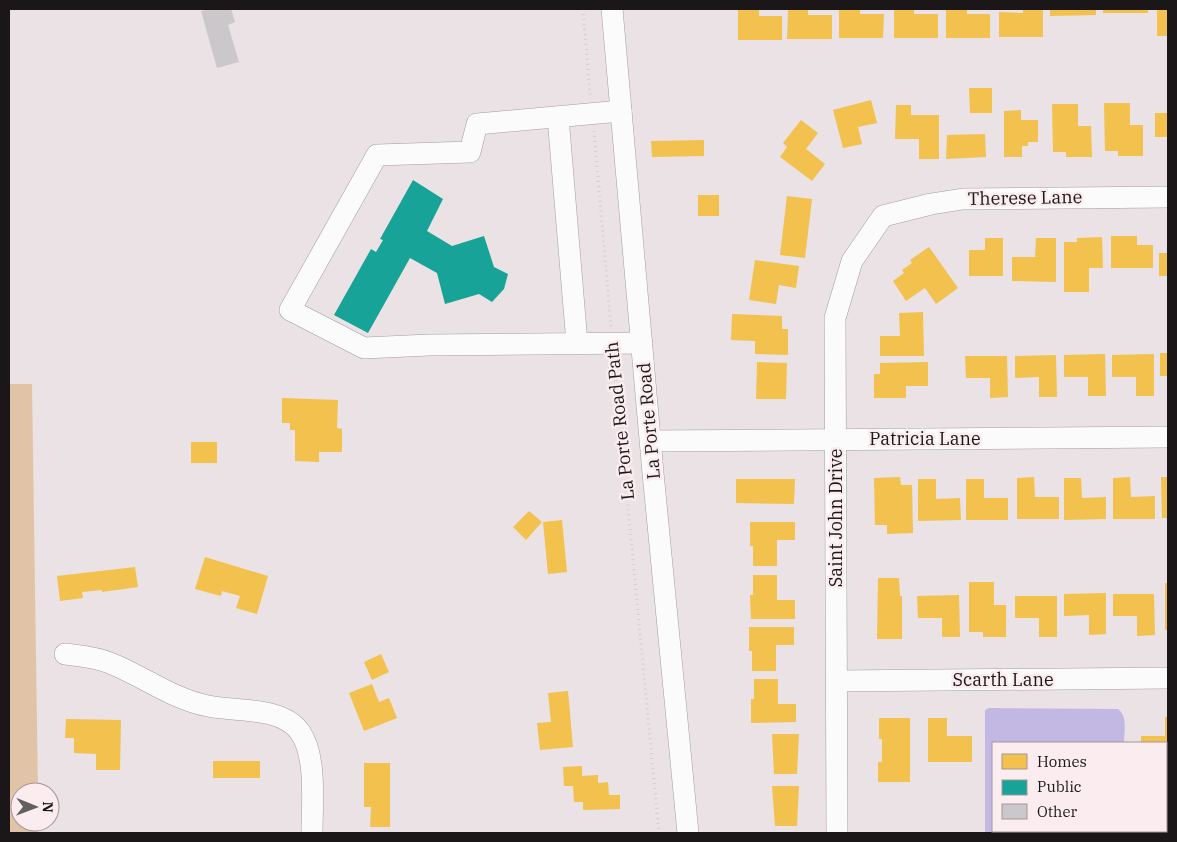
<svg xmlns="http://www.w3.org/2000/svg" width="1177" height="842" viewBox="0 0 1177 842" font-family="'IBM Plex Serif',serif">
<rect width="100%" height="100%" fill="#eae2e4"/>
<polygon fill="#e1c4a8" points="9,384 32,384 38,792 20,792 20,822 38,822 38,833 9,833"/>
<path fill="#c3b8e3" d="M989,708L1118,709C1128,716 1124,732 1124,743H993V831H1124V833H985V710Z"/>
<g fill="#f2c14e">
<polygon points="738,9 759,9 759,16 782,16 782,40 738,40"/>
<polygon points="788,9 808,9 808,15 832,15 832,39 787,39"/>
<polygon points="839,9 860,9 860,14 884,14 883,38 839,38"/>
<polygon points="894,9 914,9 914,14 938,14 938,38 894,38"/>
<polygon points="946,9 967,9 967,14 990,14 990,38 946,38"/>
<polygon points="1023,9 1043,9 1043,37 999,37 999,12 1023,13"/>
<polygon points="1050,9 1096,9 1096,15 1050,16"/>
<rect x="1103" y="9" width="45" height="4"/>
<rect x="1157" y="9" width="11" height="27"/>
<polygon points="969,88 992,88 992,113 970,113"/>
<polygon points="871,100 877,123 858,127 862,144 843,148 833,110"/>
<polygon points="1104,103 1130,103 1130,125 1143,125 1143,156 1118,156 1118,151 1105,151"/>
<polygon points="1052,104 1078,104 1078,126 1091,126 1092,157 1066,157 1066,152 1053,152"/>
<polygon points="896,105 911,105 911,115 939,115 939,159 919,159 919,139 895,139"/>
<polygon points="1021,110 1021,120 1038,120 1038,142 1028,142 1028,146 1022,146 1022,157 1004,157 1004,111"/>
<rect x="1155" y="113" width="13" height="24"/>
<polygon points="801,120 818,133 806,149 825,164 812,181 780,157 787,147 783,143"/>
<polygon points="985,134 986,157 946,159 947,135"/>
<polygon points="704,140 704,156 652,157 651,141"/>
<rect x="698" y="195" width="21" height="21"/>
<polygon points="787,196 812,199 805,258 780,255"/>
<polygon points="1111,236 1137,236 1137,245 1153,245 1153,268 1111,268"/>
<polygon points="1102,237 1103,268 1089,268 1089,292 1064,292 1064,242 1077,242 1077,238"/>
<polygon points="985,238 1003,238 1003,276 969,276 969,250 985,250"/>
<polygon points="1036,238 1056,238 1056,282 1012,281 1012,257 1035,257"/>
<polygon points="929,247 958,288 936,304 925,288 906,301 893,281 904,273 902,270 912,263 910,260"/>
<rect x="1159" y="253" width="9" height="23"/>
<polygon points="755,260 799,266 796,288 779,285 776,304 749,300"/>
<polygon points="923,312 924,356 880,356 880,336 900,336 899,313"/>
<polygon points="732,314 782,316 782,329 788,329 788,355 755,354 755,341 731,340"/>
<rect x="1160" y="353" width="8" height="23"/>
<polygon points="1105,354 1106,396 1088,396 1088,377 1064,377 1064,355"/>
<polygon points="1154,354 1154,396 1136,396 1136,377 1112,377 1112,355"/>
<polygon points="1056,355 1057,397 1039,397 1039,377 1015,378 1015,356"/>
<polygon points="965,356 1007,356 1008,397 990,398 990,378 966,378"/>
<polygon points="757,362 787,363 786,399 756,399"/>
<polygon points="928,362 928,386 906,386 906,398 874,398 874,374 880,374 880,363"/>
<polygon points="282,398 338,400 337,428 342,429 342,452 319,452 319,462 295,461 295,430 290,430 290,423 282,423"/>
<rect x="191" y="442" width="26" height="21"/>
<polygon points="900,477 901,485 912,485 913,533 887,534 887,525 875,525 874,478"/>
<polygon points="1034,477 1035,497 1059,497 1059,519 1017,519 1017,478"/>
<polygon points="1130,477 1131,497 1155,496 1155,519 1113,519 1113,478"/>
<polygon points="1161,477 1168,477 1168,518 1162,518"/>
<polygon points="1064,478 1081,478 1082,498 1106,497 1106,519 1064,520"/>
<polygon points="736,479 795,479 794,504 736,503"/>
<polygon points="918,479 936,479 936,499 960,498 961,520 918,521"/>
<polygon points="966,479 984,479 984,498 1008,498 1008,520 966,520"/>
<polygon points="529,511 542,522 526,540 513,527"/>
<polygon points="562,520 567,572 548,574 543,522"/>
<polygon points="750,522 795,522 795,540 777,540 777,566 753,566 753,546 750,546"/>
<polygon points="205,557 268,576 257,614 236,608 240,596 222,591 221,596 195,589"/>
<polygon points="135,567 138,587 102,592 102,590 82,592 83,598 60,601 57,576"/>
<polygon points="753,575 777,575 777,600 795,600 795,619 751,619 750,595 753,595"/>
<polygon points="878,578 899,578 900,596 902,596 902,639 877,639"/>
<polygon points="969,582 994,582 994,605 1006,605 1006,637 983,637 983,632 969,632"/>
<rect x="1165" y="583" width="3" height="47"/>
<polygon points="1106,593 1106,634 1089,635 1089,615 1064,616 1064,594"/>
<polygon points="1113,594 1154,594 1155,635 1137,636 1137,616 1113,616"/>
<polygon points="959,595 960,637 942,637 942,618 918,618 917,596"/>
<polygon points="1015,596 1057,596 1057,637 1039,637 1039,618 1015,618"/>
<polygon points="749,627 794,627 794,645 776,645 776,671 752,671 752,651 749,651"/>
<polygon points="381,654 389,672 372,680 364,662"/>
<polygon points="754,679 778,679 778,704 796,704 796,722 751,723 751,699 754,699"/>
<polygon points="372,684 379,702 389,698 397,718 364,731 349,693"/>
<polygon points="568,691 573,747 540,750 537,723 551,722 548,693"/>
<polygon points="1165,717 1168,717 1168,761 1166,761 1166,743 1141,743 1141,736 1165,736"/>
<polygon points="879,718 910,718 910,782 878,782 878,762 882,762 882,739 879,739"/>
<polygon points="928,718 947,718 947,736 972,736 972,762 928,762"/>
<polygon points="66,719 121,720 120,770 96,770 96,754 74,753 74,738 65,738"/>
<polygon points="772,734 799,734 797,774 774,774"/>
<rect x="213" y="761" width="47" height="17"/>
<polygon points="364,763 390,763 390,827 370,827 371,807 364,807"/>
<polygon points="582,766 582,776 598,775 598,783 608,782 609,795 620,795 620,809 583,810 583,802 574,802 573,786 564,786 563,767"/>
<polygon points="772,786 799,786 797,826 775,826"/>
</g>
<polygon fill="#17a398" points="413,180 443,199 427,231 452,246 484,236 494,267 508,274 504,289 492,302 479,294 445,304 437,273 410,258 368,333 334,315 371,249 376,252 383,240 380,239"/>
<polygon fill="#ccc7ca" points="209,9 231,9 235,22 228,25 239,62 217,68 201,11"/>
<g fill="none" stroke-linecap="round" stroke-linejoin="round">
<defs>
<g id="minor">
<polyline points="612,9 653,473 688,833"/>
<polyline points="621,111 477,124 470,152 377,155 290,310 364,348 429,345 642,343"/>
<polyline points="558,117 577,343"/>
<polyline points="651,441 1168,437"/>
<path d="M65,654C81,656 95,657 110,663C143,676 172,699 208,706C236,712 282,706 300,732C317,756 312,804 312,833"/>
<polyline points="837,681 1168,678"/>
<polyline points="837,833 835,318 852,261 883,216 931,204 963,199 1168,197"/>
</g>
</defs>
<use href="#minor" stroke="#a29d9e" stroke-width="22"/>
<g stroke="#d1cfd0" stroke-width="3" stroke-dasharray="1 4" stroke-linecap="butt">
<polyline points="583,9 590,95"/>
<polyline points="594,131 611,327"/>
<polyline points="614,360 659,833"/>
</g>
<use href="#minor" stroke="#fcfbfb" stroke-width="21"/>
</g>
<g text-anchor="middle" stroke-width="5" stroke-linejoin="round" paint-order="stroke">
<g font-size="18" fill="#1b1718" stroke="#faecef">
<text transform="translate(1025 198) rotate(-1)" y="6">Therese Lane</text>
<text transform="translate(620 421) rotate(-96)" y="6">La Porte Road Path</text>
<text transform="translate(649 421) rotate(-95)" y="6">La Porte Road</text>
<text x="925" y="445">Patricia Lane</text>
<text transform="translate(836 518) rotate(-90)" y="6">Saint John Drive</text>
<text x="1003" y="686">Scarth Lane</text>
</g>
</g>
<rect width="1177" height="842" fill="none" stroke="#1b1718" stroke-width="20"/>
<rect x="992" y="742" width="175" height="90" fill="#faecef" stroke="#a19799"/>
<rect x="1002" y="754" width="25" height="15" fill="#f2c14e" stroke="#a19799"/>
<text x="1037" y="767" font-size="15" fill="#1b1718">Homes</text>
<rect x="1002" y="780" width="25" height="15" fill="#17a398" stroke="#a19799"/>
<text x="1037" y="792" font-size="15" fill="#1b1718">Public</text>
<rect x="1002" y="804" width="25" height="15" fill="#ccc7ca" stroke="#a19799"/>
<text x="1037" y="817" font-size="15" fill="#1b1718">Other</text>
<g transform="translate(35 807) rotate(91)"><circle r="24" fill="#faecef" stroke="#a19799"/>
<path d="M0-4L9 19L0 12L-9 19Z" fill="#635e5f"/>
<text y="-8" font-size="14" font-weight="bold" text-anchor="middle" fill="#1b1718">N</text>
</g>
</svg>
